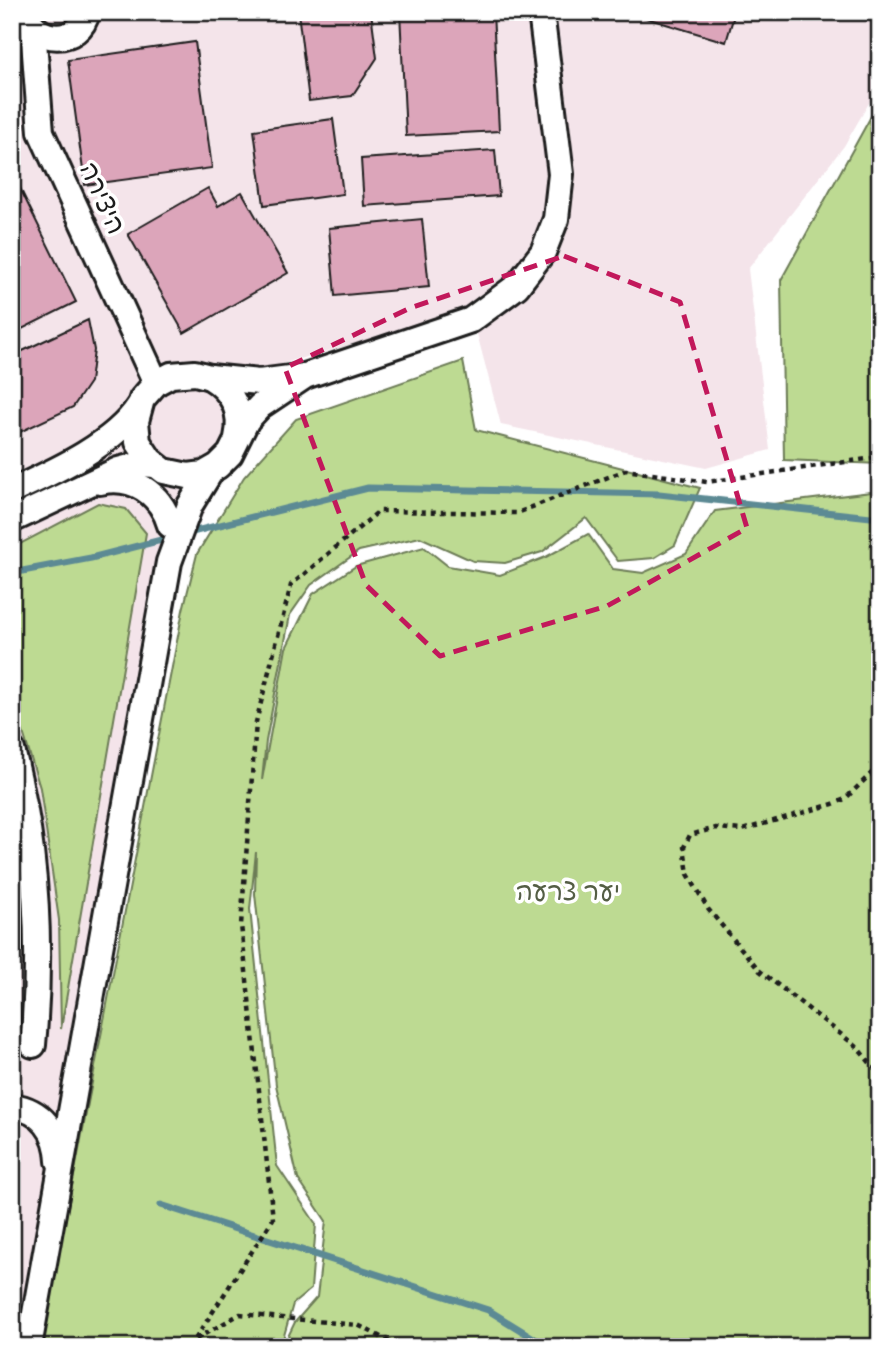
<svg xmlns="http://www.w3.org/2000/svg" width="892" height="1359" viewBox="0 0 892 1359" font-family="Sriracha,'Playpen Sans Hebrew',sans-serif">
<rect width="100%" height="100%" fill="#fff"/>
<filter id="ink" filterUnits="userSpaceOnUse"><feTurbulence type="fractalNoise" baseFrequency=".0143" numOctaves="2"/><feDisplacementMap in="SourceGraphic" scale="14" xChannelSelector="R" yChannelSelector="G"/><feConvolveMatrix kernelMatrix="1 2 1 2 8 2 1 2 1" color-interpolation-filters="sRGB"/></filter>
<g filter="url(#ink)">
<g fill="#f4e4ea">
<polygon points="12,12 880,12 880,84 844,146 748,269 770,450 706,468 501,425 471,311 256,371 167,368 117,417 40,470 12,482"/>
<polygon points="161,378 227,379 243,450 213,493 184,556 40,1347 12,1347 12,485 123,420"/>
</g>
<g fill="#bdda92" stroke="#6c7b57" stroke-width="2">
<polygon points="880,100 880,464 784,460 781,280"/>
<polygon points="463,361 476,430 700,488 675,545 654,558 618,561 586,518 542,552 505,563 473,561 420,537 359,551 311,585 290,615 266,741 262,780 286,648 313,594 356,566 424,547 448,566 500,575 546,557 588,534 613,569 643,573 686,554 715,511 880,491 880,1347 283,1347 295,1322 317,1297 326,1221 298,1179 276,1085 255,894 256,852 250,909 277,1166 316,1224 311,1289 293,1304 283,1339 231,1347 41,1347 183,610 197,554 244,477 296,419"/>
<polygon points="98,503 126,509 146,533 61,1029 59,920 40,788 12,696 12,548"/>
</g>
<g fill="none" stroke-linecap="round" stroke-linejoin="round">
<g stroke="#5c8a94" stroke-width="7">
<polyline points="184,534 368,488 659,494 880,518"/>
<polyline points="12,573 91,558 173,537"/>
<polyline points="161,1205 488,1310 548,1347"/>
</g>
</g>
<g fill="#dca5ba" stroke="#1c1c1c" stroke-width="2">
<polygon points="298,12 371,12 377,58 352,96 309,101"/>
<polygon points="400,12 493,12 499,131 406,136"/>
<polygon points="626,12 735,12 726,42"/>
<polygon points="195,42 212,168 85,185 68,60"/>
<polygon points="333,119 343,194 264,205 254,130"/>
<polygon points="495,150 499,196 364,206 361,159"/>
<polygon points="12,172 76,302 12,334"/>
<polygon points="208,188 218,206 242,192 288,273 184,333 128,234"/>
<polygon points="422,219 429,287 335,296 329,228"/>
<polygon points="88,320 94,350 90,382 73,407 20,432 12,415 12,356"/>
</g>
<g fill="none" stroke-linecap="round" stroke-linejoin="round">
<defs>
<g id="minor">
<path d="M26,12C34,44 80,46 87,12"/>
<polyline points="33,28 41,132 156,383"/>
<polyline points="305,376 260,406 247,420 230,454 218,466 204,474 188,476 164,471 150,460 138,442 136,421 142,399 156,383 171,375 195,373 210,377 259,382 305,376 471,320 517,286 543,252 556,219 561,174 541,12"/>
<path d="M210,377C233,391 243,412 237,438"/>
<path d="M100,482C133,474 161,494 170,525"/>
<path d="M12,491C53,472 114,445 139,406"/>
<polyline points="12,520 118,470 141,464 155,465"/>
<path d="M12,750C37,847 42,946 33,1045"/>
<path d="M12,1106C42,1110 58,1132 59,1161"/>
<polyline points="29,1347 169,562 190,505 211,471"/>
</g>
</defs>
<use href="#minor" stroke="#1c1c1c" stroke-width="30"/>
<g stroke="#1c1c1c" stroke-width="4.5" stroke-dasharray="5 5" stroke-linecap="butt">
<polyline points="880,504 875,517 880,526"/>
<polyline points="880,765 845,799 833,804 742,830 716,828 690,835 684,847 688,874 708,909 760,971 856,1046 880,1075"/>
<polyline points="196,1339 240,1314 358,1325 400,1347"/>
<polyline points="190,1347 273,1219 241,925 256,722 291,585 379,511 517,513 626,470 707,482 880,457"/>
</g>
<use href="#minor" stroke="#fff" stroke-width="24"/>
</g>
</g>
<path fill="none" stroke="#c2185b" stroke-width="5" stroke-dasharray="14 9" stroke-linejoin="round" d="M564,256L680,302L747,528L607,606L440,656L366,585L285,368L410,308Z"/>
<g text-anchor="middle" stroke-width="7" stroke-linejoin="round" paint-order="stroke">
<g font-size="26" fill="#1c1c1c" stroke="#fff">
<text transform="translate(103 198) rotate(66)" y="9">היצירה</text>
</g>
<g font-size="26" fill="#545e45" stroke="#fff">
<text x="568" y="900">יער צרעה</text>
</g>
</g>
<rect width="892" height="1359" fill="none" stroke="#fff" stroke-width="42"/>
<rect x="21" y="21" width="850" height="1317" fill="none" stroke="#1c1c1c" stroke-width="2.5" filter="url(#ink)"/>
</svg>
